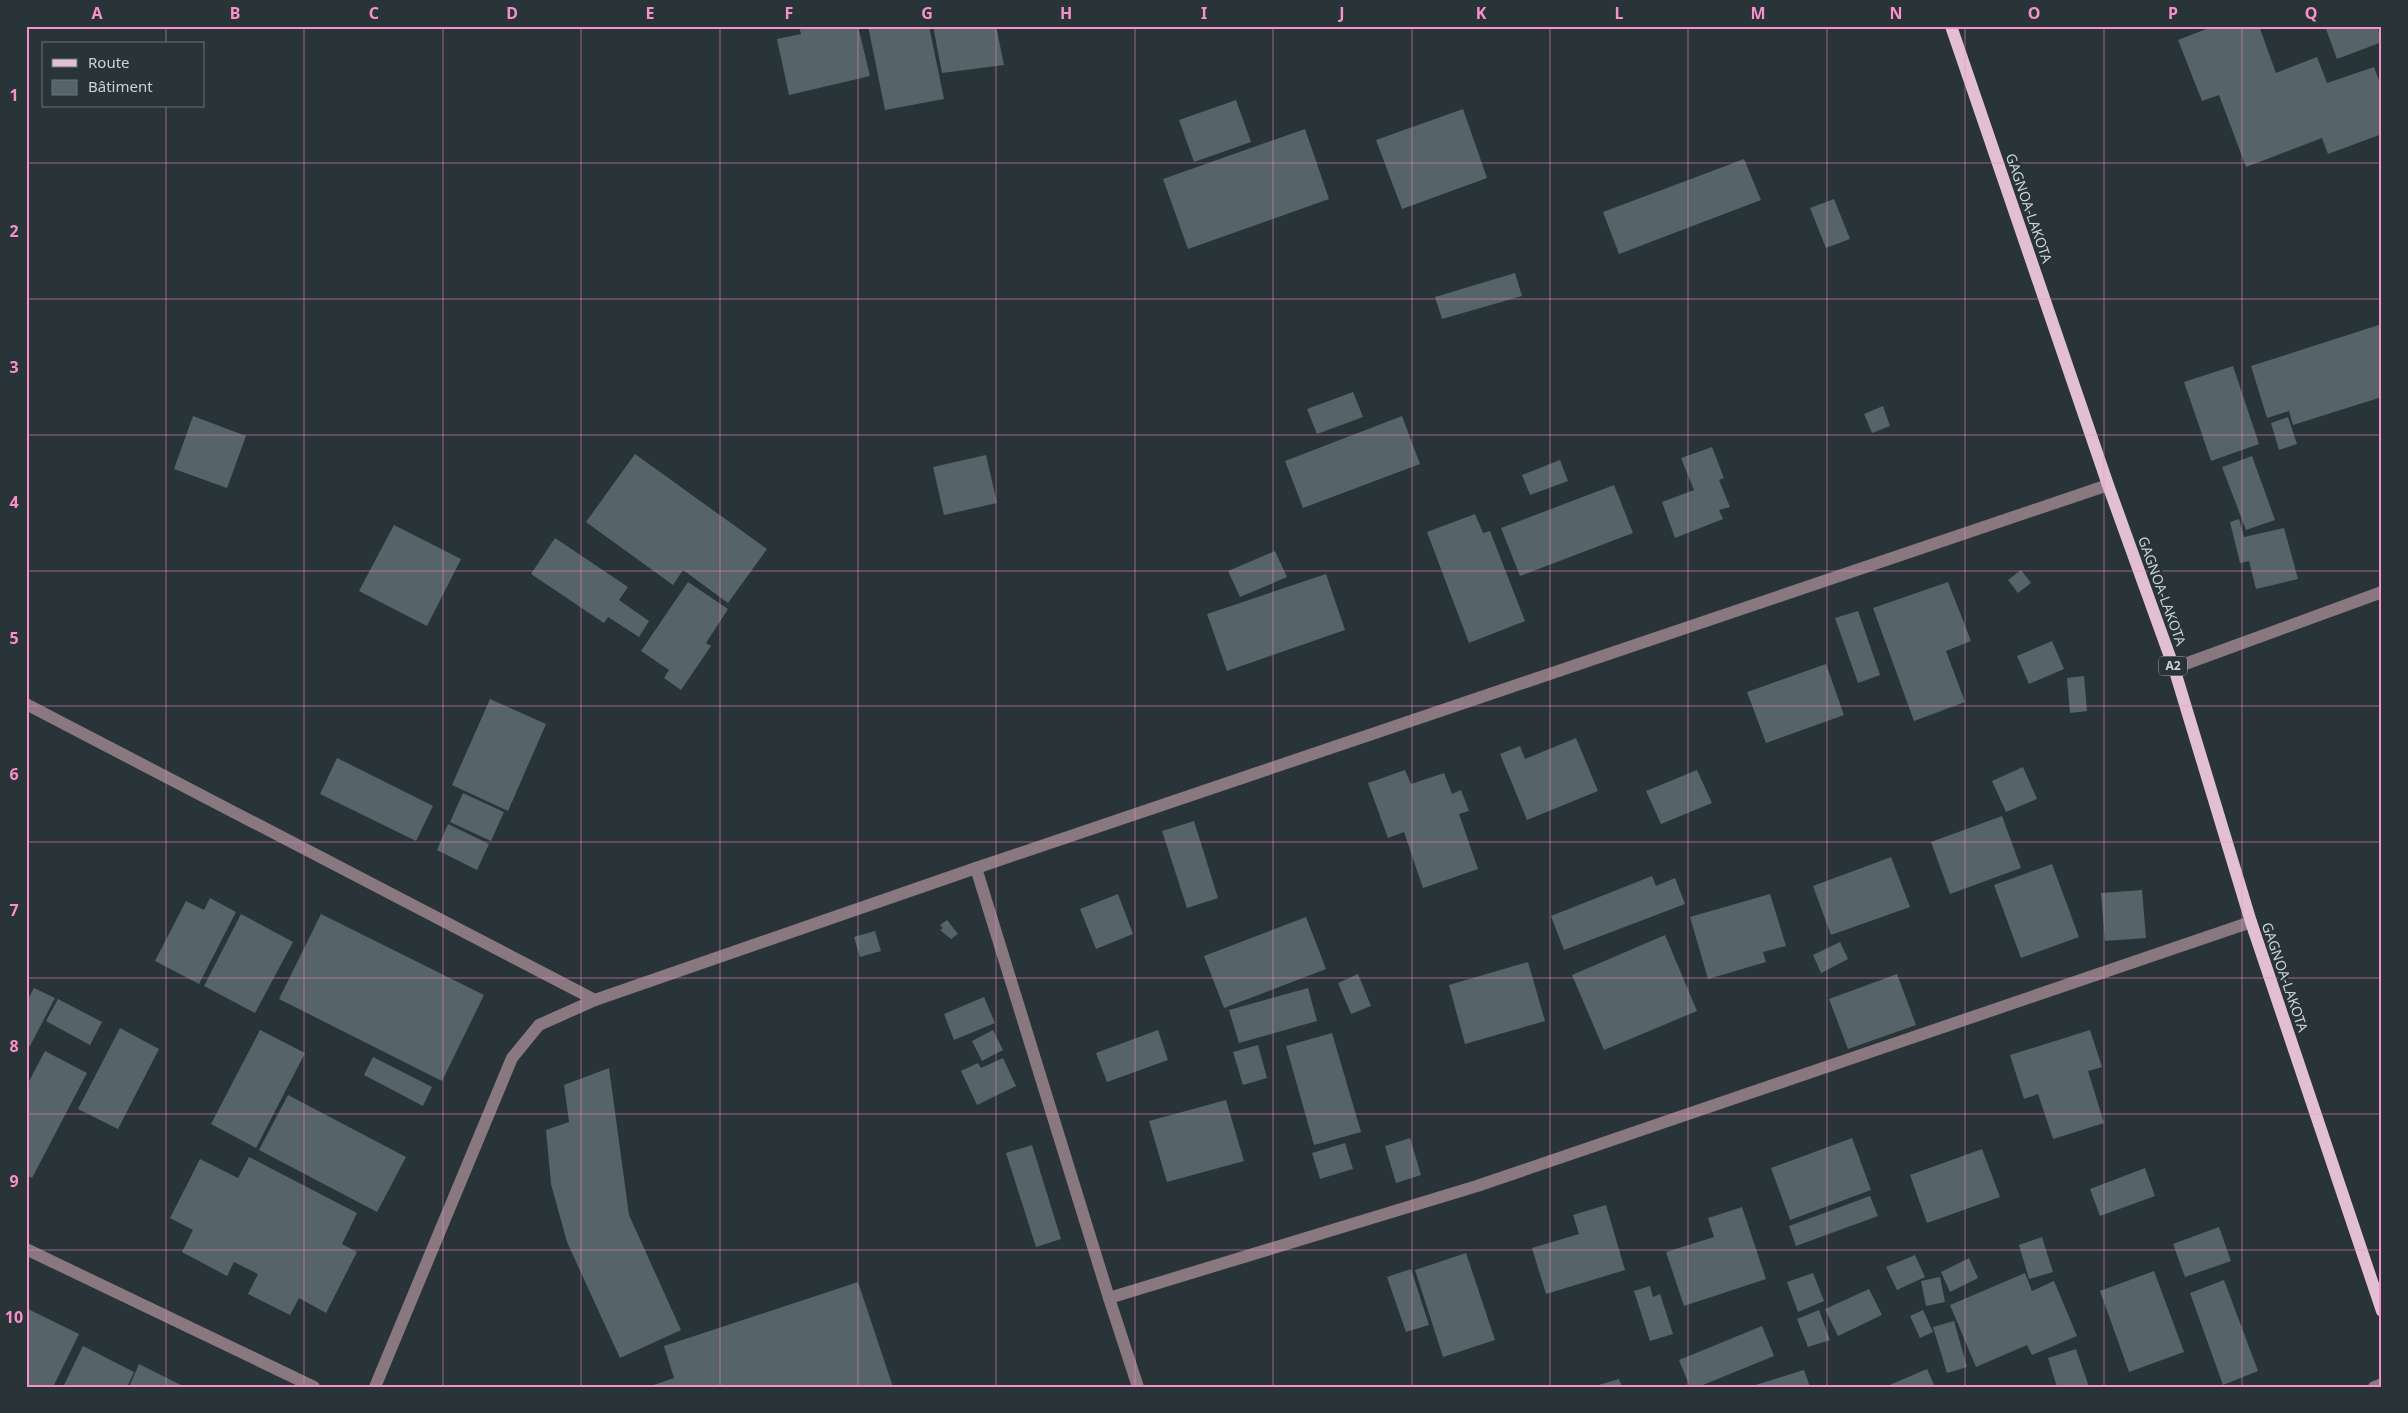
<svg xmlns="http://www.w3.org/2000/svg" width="2408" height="1413" viewBox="0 0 2408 1413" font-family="'Noto Sans',sans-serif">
<rect width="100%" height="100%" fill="#283438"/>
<g fill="#566368">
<polygon points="799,26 858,26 870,76 789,95 777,39 801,34"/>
<polygon points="868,26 929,26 944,99 885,110"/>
<polygon points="933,26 996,26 1004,65 942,73"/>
<polygon points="2214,26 2259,26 2276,73 2317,57 2327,83 2374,67 2382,88 2382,134 2328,154 2322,138 2246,167 2219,95 2202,101 2178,40"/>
<polygon points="2325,26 2377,26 2382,42 2337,59"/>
<polygon points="1236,100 1251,142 1194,162 1179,120"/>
<polygon points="1463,109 1487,178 1402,209 1376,140"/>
<polygon points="1305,129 1329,199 1188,249 1163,179"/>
<polygon points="1744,159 1761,200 1619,254 1603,212"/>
<polygon points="1834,199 1850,239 1826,248 1810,208"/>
<polygon points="1515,273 1522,296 1442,319 1435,297"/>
<polygon points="2382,324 2382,397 2293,425 2289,411 2267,418 2251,366"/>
<polygon points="2233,366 2259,444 2211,461 2184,382"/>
<polygon points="1353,392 1363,417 1317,434 1307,409"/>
<polygon points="1883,406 1890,426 1872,433 1864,414"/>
<polygon points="193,416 246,436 227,488 174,469"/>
<polygon points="1402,416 1420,464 1303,508 1285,461"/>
<polygon points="2288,417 2297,444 2279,450 2271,423"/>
<polygon points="1712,447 1724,478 1719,480 1730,507 1719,510 1723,519 1675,538 1662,502 1694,490 1681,458"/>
<polygon points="635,454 767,549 728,603 683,570 673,585 586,522"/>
<polygon points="986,455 997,503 944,515 933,467"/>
<polygon points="2252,456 2275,520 2246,530 2222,467"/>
<polygon points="1560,460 1568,481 1530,495 1522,475"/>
<polygon points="1614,485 1633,533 1520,576 1501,528"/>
<polygon points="1475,514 1483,533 1490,531 1525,621 1469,643 1427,532"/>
<polygon points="2239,519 2244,537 2284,528 2298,579 2256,589 2249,561 2240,563 2230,522"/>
<polygon points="394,525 461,559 427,626 359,591"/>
<polygon points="555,538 628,587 619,600 649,621 639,637 608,617 604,623 531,574"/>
<polygon points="1275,551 1287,577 1240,597 1228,571"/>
<polygon points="2021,570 2031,583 2018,593 2008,580"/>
<polygon points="1326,574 1345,630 1227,671 1207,614"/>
<polygon points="688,582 728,609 706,643 711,646 681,690 664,678 669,670 641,651"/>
<polygon points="1948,582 1971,641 1946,651 1965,702 1914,721 1873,608"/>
<polygon points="1858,611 1880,675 1858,683 1835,618"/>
<polygon points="2052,641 2064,669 2029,684 2017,656"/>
<polygon points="1826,664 1844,715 1766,743 1747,692"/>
<polygon points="2084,676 2087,711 2070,713 2067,678"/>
<polygon points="490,699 546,724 508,811 452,785"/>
<polygon points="1576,738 1598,791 1527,820 1500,754 1520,746 1525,759"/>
<polygon points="337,758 433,806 416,841 320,794"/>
<polygon points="2023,767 2037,799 2006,812 1992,781"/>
<polygon points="1405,770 1411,784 1444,773 1452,794 1461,790 1469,811 1459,814 1478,869 1423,888 1404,832 1388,838 1368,783"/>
<polygon points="1697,770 1712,803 1661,824 1646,791"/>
<polygon points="463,793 504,812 491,841 450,822"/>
<polygon points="2002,816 2021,868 1950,894 1931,842"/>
<polygon points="1194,821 1218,898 1187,908 1162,831"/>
<polygon points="448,824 489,844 477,870 437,850"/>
<polygon points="1891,857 1910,907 1831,935 1813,886"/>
<polygon points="2052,864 2079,937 2021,958 1994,885"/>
<polygon points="1652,876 1656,886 1675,878 1685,904 1564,950 1551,916"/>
<polygon points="2142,890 2146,938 2105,941 2101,893"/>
<polygon points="1118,894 1133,934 1096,949 1080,909"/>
<polygon points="1770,894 1786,946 1763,952 1766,962 1708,979 1690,917"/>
<polygon points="210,898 236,912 199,984 155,961 186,901 204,910"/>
<polygon points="241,914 293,942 255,1013 204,986"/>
<polygon points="321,914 484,995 442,1081 279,999"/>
<polygon points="1306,917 1326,969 1224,1008 1204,956"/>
<polygon points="947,920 958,934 951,939 940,930 943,928 940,925"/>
<polygon points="875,931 881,951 860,957 854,937"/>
<polygon points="1665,935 1697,1011 1604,1050 1572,975"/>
<polygon points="1840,942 1848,959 1821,973 1813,955"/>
<polygon points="1528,962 1545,1021 1465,1044 1449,985"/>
<polygon points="1358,974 1371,1006 1351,1014 1338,983"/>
<polygon points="1897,974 1916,1025 1848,1049 1829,999"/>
<polygon points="34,988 55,998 30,1046 26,1044 26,1003"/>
<polygon points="1308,988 1317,1021 1239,1043 1229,1010"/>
<polygon points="984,997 995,1023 954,1040 944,1014"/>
<polygon points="58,999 102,1022 90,1045 46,1021"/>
<polygon points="120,1028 159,1049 118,1129 78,1109"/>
<polygon points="260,1030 305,1053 256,1148 211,1124"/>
<polygon points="993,1030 1003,1050 982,1061 972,1041"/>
<polygon points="1158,1030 1168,1060 1107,1082 1096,1053"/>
<polygon points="2090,1030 2102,1067 2088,1071 2104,1123 2053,1139 2038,1094 2024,1099 2010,1055"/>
<polygon points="1332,1033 1361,1132 1314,1145 1286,1046"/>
<polygon points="1258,1045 1267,1078 1243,1085 1233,1052"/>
<polygon points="45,1051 87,1073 32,1178 26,1175 26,1087"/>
<polygon points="373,1057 432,1087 423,1106 364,1075"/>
<polygon points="1003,1058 1016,1086 977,1105 961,1071 978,1063 981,1068"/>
<polygon points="609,1068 629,1215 681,1330 620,1358 567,1242 551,1184 546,1130 569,1122 564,1085"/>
<polygon points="288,1095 406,1157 377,1212 259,1150"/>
<polygon points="1226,1100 1244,1161 1167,1182 1149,1121"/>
<polygon points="1410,1138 1421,1175 1396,1183 1385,1146"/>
<polygon points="1852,1138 1871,1190 1790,1220 1771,1168"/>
<polygon points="1345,1143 1353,1169 1320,1179 1312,1153"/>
<polygon points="1032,1145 1061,1239 1036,1247 1006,1153"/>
<polygon points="1982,1149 2000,1197 1927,1223 1910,1175"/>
<polygon points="249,1157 357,1213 342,1244 357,1252 326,1313 299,1298 290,1315 248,1294 258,1274 234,1262 227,1276 182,1252 193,1230 170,1218 200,1159 238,1178"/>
<polygon points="2145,1168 2155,1196 2100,1216 2090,1189"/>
<polygon points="1870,1196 1878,1216 1796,1246 1789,1226"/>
<polygon points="1606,1205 1625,1270 1546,1294 1532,1248 1579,1234 1573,1215"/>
<polygon points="1742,1207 1766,1279 1684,1306 1666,1252 1714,1237 1708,1218"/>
<polygon points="2219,1227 2231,1261 2185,1277 2173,1244"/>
<polygon points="2042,1237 2053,1272 2029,1279 2019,1245"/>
<polygon points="1466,1253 1495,1340 1443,1357 1415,1270"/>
<polygon points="1915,1255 1925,1277 1897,1290 1886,1267"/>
<polygon points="1969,1258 1978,1278 1950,1292 1941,1272"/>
<polygon points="1411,1269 1429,1325 1406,1332 1387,1277"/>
<polygon points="2154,1271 2184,1352 2129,1372 2100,1291"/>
<polygon points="1813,1273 1824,1301 1798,1312 1787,1282"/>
<polygon points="2025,1273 2032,1291 2054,1281 2077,1336 2032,1355 2027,1345 1976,1367 1950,1305"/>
<polygon points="1940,1277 1945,1302 1926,1306 1921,1281"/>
<polygon points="2224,1280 2258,1371 2223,1385 2190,1293"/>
<polygon points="858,1282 893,1387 648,1387 674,1378 664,1346"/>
<polygon points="1650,1286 1653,1297 1660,1294 1673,1334 1650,1341 1634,1291"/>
<polygon points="1869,1289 1882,1315 1838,1336 1825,1309"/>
<polygon points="26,1308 79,1334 53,1387 26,1387"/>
<polygon points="1819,1310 1830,1340 1808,1347 1797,1319"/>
<polygon points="1923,1310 1933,1332 1920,1338 1910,1316"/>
<polygon points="1954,1321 1967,1367 1947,1373 1933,1327"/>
<polygon points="1762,1326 1774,1356 1698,1387 1690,1387 1679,1360"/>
<polygon points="83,1346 134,1372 127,1387 63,1387"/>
<polygon points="2076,1349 2089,1387 2057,1387 2048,1358"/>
<polygon points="139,1364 185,1387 129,1387"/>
<polygon points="1927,1369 1935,1387 1885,1387"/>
<polygon points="1804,1370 1810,1387 1752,1387 1752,1386"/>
<polygon points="1619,1379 1622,1387 1595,1387 1595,1386"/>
</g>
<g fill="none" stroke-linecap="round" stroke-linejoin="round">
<g stroke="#8a7881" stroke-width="12">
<polyline points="2174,668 2382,592"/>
<polyline points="26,704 595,1000"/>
<polyline points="976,868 1109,1298 1138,1387"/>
<polyline points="26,1249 314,1387"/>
<polyline points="1109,1298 1477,1186 2251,922"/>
<polyline points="375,1387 512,1058 539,1025 595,1000 976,868 2108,485"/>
<polyline points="2374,1387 2382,1384"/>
</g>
<polyline stroke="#e2bfd1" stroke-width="12" points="1951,26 2108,485 2174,668 2251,922 2382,1311"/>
</g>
<path fill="none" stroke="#f890cc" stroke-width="1" stroke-opacity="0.55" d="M166,26V44M304,26V1387M443,26V1387M581,26V1387M720,26V1387M858,26V1387M996,26V1387M1135,26V1387M1273,26V1387M1412,26V1387M1550,26V1387M1688,26V1387M1827,26V1387M1965,26V1387M2104,26V1387M2242,26V1387M166,106V1387M26,163H2382M26,299H2382M26,435H2382M26,571H2382M26,706H2382M26,842H2382M26,978H2382M26,1114H2382M26,1250H2382"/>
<g text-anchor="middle" stroke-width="5" stroke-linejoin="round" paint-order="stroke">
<rect fill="#283438" stroke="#9ba3a7" stroke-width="1" x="2159" y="656.5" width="28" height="19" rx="4"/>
<g font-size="12" font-weight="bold" fill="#ccd3d6">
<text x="2173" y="670">A2</text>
</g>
<g font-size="14" fill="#ccd3d6" stroke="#283438">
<text transform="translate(2029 208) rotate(71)" y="5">GAGNOA-LAKOTA</text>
<text transform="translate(2162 591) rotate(70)" y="5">GAGNOA-LAKOTA</text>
<text transform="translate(2285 977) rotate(71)" y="5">GAGNOA-LAKOTA</text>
</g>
</g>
<rect width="2408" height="1413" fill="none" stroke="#283438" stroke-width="55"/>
<rect x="42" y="42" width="162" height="65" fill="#283438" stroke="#6a7477"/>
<rect x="52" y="59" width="25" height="8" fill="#e2bfd1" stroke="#6a7477"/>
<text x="88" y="68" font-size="15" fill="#ccd3d6">Route</text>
<rect x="52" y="80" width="25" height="15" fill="#566368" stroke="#6a7477"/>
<text x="88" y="92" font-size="15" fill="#ccd3d6">Bâtiment</text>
<rect x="28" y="28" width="2352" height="1358" fill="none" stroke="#f890cc" stroke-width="2"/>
<g font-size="16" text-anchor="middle" font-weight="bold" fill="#f890cc">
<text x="97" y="19">A</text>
<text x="235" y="19">B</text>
<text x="374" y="19">C</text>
<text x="512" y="19">D</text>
<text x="650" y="19">E</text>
<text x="789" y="19">F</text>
<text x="927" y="19">G</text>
<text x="1066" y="19">H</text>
<text x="1204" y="19">I</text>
<text x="1342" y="19">J</text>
<text x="1481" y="19">K</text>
<text x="1619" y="19">L</text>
<text x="1758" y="19">M</text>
<text x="1896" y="19">N</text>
<text x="2034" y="19">O</text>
<text x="2173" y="19">P</text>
<text x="2311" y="19">Q</text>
<text x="14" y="101">1</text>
<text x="14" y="237">2</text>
<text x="14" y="373">3</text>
<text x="14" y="508">4</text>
<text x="14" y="644">5</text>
<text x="14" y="780">6</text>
<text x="14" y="916">7</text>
<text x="14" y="1052">8</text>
<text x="14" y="1187">9</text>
<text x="14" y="1323">10</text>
</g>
</svg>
